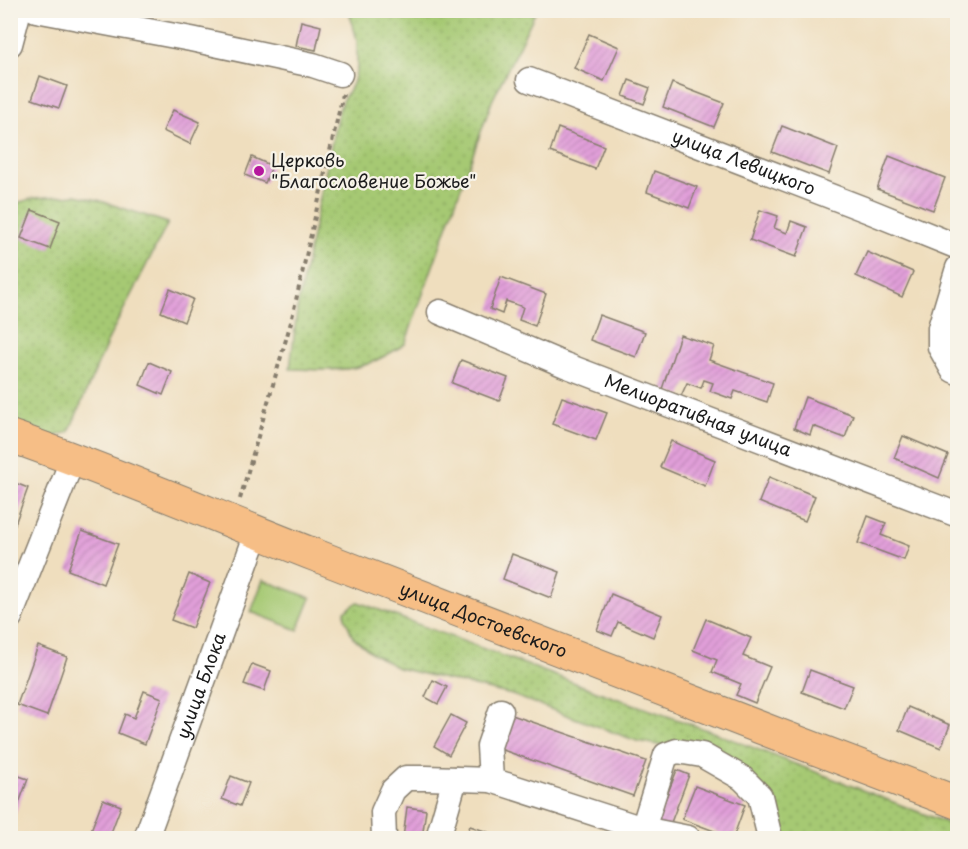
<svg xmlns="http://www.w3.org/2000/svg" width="968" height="849" viewBox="0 0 968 849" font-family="'Playpen Sans',sans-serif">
<defs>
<pattern id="grass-dots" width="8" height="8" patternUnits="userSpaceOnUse" patternTransform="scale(1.5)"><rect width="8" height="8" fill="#a6c973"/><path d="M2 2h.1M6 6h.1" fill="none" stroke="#8eac63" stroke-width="1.8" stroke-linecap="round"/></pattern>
<pattern id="building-hatch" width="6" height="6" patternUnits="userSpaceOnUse" patternTransform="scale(1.5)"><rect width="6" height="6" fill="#e19fd9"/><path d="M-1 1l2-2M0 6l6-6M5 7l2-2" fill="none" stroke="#c088ba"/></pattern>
</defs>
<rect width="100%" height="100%" fill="#f7f3e8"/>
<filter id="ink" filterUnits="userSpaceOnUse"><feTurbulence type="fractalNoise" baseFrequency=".0167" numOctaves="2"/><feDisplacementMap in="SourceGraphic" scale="12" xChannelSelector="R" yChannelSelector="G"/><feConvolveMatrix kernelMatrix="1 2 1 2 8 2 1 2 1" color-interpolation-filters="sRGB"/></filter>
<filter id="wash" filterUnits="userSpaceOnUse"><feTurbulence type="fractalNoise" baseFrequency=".008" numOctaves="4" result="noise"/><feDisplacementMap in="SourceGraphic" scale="24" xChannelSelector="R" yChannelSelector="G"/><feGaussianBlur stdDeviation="1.35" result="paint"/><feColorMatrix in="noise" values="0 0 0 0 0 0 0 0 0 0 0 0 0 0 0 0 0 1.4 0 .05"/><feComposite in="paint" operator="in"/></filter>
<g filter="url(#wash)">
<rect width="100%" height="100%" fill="#efdebe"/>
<g fill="url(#grass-dots)" stroke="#617248" stroke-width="1.5">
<path d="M349,11H536L492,101L405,344C391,353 374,363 358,367C336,372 312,369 290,369L298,303L337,117L342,101L353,84L357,68V40Z"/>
<polygon points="76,195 98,200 168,223 110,336 69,432 52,437 11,426 10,205 34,198"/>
<polygon points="358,602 610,696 713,732 947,823 951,828 952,834 945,838 781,838 780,822 768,795 709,750 658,745 637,741 512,695 398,668 373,654 353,637 345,618 345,611"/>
</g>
<polygon fill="#a6c973" stroke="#617248" stroke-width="1.5" points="263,580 311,598 298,630 251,612"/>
<g id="blocks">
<g fill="url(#building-hatch)">
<polygon points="301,21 321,26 316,50 296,46"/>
<polygon points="589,34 619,47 604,81 574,68"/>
<polygon points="40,76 67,86 59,108 32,99"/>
<polygon points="629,80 650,88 644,104 623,96"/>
<polygon points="672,83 724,103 714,127 663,107"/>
<polygon points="173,110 200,122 190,144 163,131"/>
<polygon points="782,126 838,148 829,174 772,152"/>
<polygon points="558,128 604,146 595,169 550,152"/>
<polygon points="889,156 945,178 933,210 877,189"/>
<polygon points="252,157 272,166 265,183 245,175"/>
<polygon points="654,171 697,187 689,208 647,192"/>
<polygon points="32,210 60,221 50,249 21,238"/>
<polygon points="760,210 778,216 774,228 787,233 791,221 807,227 796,257 750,240"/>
<polygon points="867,252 913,272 902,297 856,276"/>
<polygon points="501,277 546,294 535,326 519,320 523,307 506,301 502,314 490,309"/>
<polygon points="170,289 193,299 184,322 161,312"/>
<polygon points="599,315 645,332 636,357 590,340"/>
<polygon points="680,335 714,346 709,360 773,383 767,402 735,391 732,399 710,391 713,383 704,380 701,388 687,383 681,396 662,389"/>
<polygon points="461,360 508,378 499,401 452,383"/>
<polygon points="149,362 172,372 163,395 140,385"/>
<polygon points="562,397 607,413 596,440 552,424"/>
<polygon points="805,397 853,415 845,438 813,426 810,435 794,428"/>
<polygon points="903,436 948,455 939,478 894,458"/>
<polygon points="671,441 715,460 705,486 660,467"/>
<polygon points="769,477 815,496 805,521 759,502"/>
<polygon points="10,481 28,488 11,535 10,535"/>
<polygon points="868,516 886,523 881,535 909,546 904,560 858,543"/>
<polygon points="82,531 118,544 103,584 68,570"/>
<polygon points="512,554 560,572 551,598 503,579"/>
<polygon points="189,574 210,583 192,628 171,620"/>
<polygon points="611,594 662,615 653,637 618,622 612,636 597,630"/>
<polygon points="706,619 751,638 743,656 770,667 755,703 736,695 741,684 712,672 717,660 693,650"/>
<polygon points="38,646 67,657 47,716 17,705"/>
<polygon points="252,664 271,671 264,691 244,684"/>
<polygon points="810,670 853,686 844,708 802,692"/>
<polygon points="433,680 447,687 438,704 425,697"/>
<polygon points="144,691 162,698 145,744 118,733 125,714 134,718"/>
<polygon points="908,707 950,725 941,748 899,730"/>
<polygon points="451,715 466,723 449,755 434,746"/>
<polygon points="512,715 646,761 633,796 500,749"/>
<polygon points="677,770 689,775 667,833 654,828"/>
<polygon points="10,773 28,779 12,822 10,822"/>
<polygon points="231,776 249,783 240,806 222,799"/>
<polygon points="695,786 745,805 733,838 682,819"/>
<polygon points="103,799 121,806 109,838 88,838"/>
<polygon points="407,807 426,810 422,838 403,838"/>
<polygon points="470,826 505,838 465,838"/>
</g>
</g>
</g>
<g filter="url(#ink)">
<use href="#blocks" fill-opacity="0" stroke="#867d6d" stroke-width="1.5"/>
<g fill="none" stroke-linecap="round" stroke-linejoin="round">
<defs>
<g id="minor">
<polyline points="36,10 191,39 313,65 340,74"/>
<polyline points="10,44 19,10"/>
<path id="s1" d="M529,80L869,211L958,247"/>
<polyline points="958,268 940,328 940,347 953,370 958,372"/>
<path id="s2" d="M440,312L565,365L958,515"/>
<polyline points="10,617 73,458"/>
<polyline points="491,780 489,746 501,711"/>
<polyline points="643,829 666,755 677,751 702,755 742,778 760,796 770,838"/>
<path id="s3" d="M146,838L257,533"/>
<polyline points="384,838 383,812 393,790 406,778 426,778 491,780 643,829 688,838"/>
<polyline points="438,838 455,779"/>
</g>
<g id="major">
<path id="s4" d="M10,436C113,472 213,515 315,555C529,638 743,722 958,803"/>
</g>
</defs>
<use href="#minor" stroke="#867d6d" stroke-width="27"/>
<use href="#major" stroke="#867d6d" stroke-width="34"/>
<polyline stroke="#867d6d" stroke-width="4" stroke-dasharray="4.5 4.5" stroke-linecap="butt" points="240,499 291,322 343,94"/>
<use href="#minor" stroke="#fff" stroke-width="24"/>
<use href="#major" stroke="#f6be86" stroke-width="32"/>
</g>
</g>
<circle fill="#b5179e" stroke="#f7f3e8" stroke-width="2" cx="259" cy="171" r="6"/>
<g text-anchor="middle" stroke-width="4.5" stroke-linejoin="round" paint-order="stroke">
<g font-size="18" fill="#1c1c1c" stroke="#f7f3e8" text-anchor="start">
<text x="271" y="167">Церковь<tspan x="271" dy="21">"Благословение Божье"</tspan></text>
</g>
<g font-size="18" fill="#1c1c1c" stroke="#f7f3e8">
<text dy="6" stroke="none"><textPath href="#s1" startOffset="230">улица Левицкого</textPath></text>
<text dy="6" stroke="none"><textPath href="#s2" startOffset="278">Мелиоративная улица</textPath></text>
<text dy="6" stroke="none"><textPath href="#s4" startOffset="508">улица Достоевского</textPath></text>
<text dy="6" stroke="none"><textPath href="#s3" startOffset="162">улица Блока</textPath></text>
</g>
</g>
<rect width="968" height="849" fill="none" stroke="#f7f3e8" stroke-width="36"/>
</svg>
